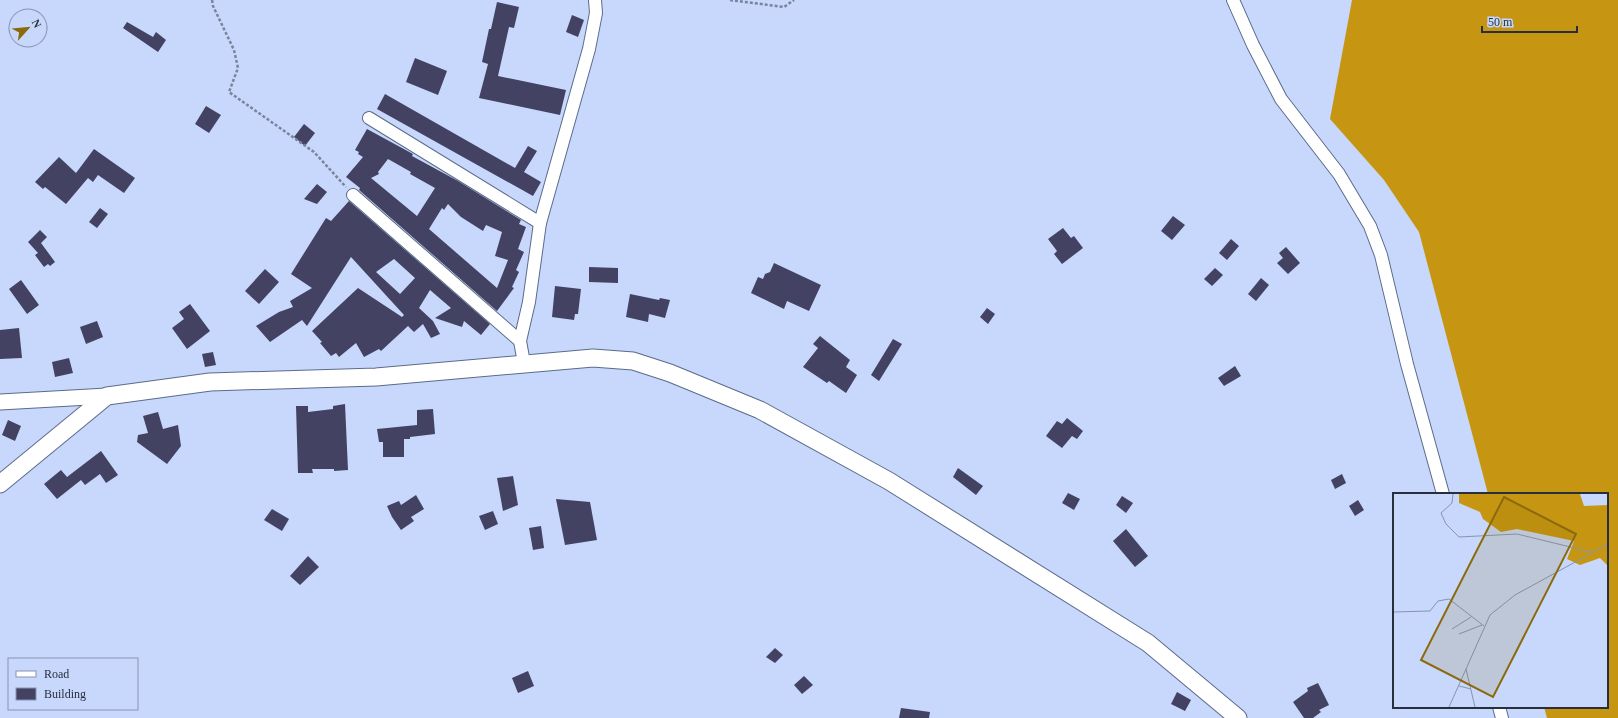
<svg xmlns="http://www.w3.org/2000/svg" width="1618" height="718" viewBox="0 0 1618 718" font-family="'Times New Roman',serif">
<rect width="100%" height="100%" fill="#c7d8fc"/>
<polygon fill="#c69613" points="1352,0 1618,0 1618,718 1547,718 1544,707 1607,707 1607,494 1488,494 1419,232 1384,180 1330,119"/>
<g fill="#434262" fill-rule="evenodd">
<polygon points="497,2 519,7 514,28 509,27 498,76 566,90 560,115 479,98 488,64 482,62 489,29 491,29"/>
<polygon points="572,15 584,20 578,37 566,32"/>
<polygon points="127,22 153,37 156,32 166,40 158,52 123,28"/>
<polygon points="415,58 447,71 438,95 406,82"/>
<polygon points="385,94 515,168 528,146 537,151 524,172 541,182 533,196 377,109"/>
<polygon points="206,106 221,115 209,133 195,124"/>
<polygon points="304,124 315,133 305,146 294,137"/>
<path d="M367,129L413,154L412,156L458,181L521,220L519,224L526,227L518,249L524,252L516,270L519,272L512,287L514,288L497,311L359,190L360,188L346,177L363,157L358,154L359,152L355,150ZM388,159L411,172L410,174L435,188L417,216L371,178L379,174L378,172ZM448,204L461,217L483,231L486,225L502,232L495,256L508,260L497,288L429,229L442,208L444,210Z"/>
<polygon points="94,149 135,178 124,193 98,175 93,182 88,178 66,204 45,187 43,189 35,182 59,157 76,173"/>
<polygon points="317,184 327,192 317,204 304,199"/>
<path d="M349,201L490,324L481,335L464,321L462,327L435,318L451,308L430,290L419,308L433,321L440,334L431,338L423,324L414,332L408,326L381,351L379,349L364,357L356,343L339,357L336,353L331,356L320,343L322,342L312,331L358,288L402,317L404,315L351,257L307,326L302,320L270,342L256,326L279,312L293,307L290,301L312,288L291,274L326,218L331,221ZM394,259L415,278L400,294L376,272Z"/>
<polygon points="100,208 108,214 97,228 89,222"/>
<polygon points="1173,216 1185,225 1172,240 1161,231"/>
<polygon points="1063,228 1071,238 1074,236 1083,248 1062,264 1054,254 1057,251 1048,239"/>
<polygon points="40,230 47,237 41,243 55,262 50,266 48,264 44,267 35,255 38,253 28,242"/>
<polygon points="1231,239 1239,246 1227,260 1219,253"/>
<polygon points="1286,247 1300,263 1288,274 1277,263 1283,258 1279,253"/>
<polygon points="774,263 821,285 809,311 787,301 784,309 751,293 758,277 763,279 765,274 770,272"/>
<polygon points="589,267 618,268 618,283 589,282"/>
<polygon points="1215,268 1223,275 1212,286 1204,279"/>
<polygon points="265,269 279,282 259,304 245,291"/>
<polygon points="1261,278 1269,285 1256,301 1248,294"/>
<polygon points="21,280 39,305 27,314 9,289"/>
<polygon points="555,286 581,289 578,314 575,314 574,320 552,317"/>
<polygon points="630,294 659,300 660,298 670,300 665,318 649,314 648,322 626,317"/>
<polygon points="190,304 210,331 187,349 172,328 184,319 179,312"/>
<polygon points="987,308 995,314 988,324 980,317"/>
<polygon points="97,321 103,337 86,344 80,327"/>
<polygon points="19,328 22,358 0,359 0,330"/>
<polygon points="820,336 850,360 846,367 857,375 846,393 829,381 827,383 803,367 818,348 813,344"/>
<polygon points="893,339 902,344 879,381 871,375"/>
<polygon points="213,352 216,365 205,367 202,354"/>
<polygon points="69,358 73,373 55,377 52,362"/>
<polygon points="1235,366 1241,376 1224,386 1218,378"/>
<polygon points="345,404 348,470 334,471 334,469 312,469 313,473 298,473 296,406 308,406 308,412 333,409 333,406"/>
<polygon points="433,409 435,434 410,437 410,439 404,439 404,457 383,457 383,442 379,442 377,429 417,425 417,410"/>
<polygon points="158,412 163,429 178,425 181,446 167,464 137,442 138,435 148,433 143,416"/>
<polygon points="1067,418 1083,431 1077,439 1072,436 1062,448 1046,436 1057,421 1062,424"/>
<polygon points="8,420 21,426 15,441 2,435"/>
<polygon points="101,451 118,475 106,483 100,474 85,485 81,480 57,499 44,484 61,470 67,477"/>
<polygon points="958,468 983,486 976,495 953,477"/>
<polygon points="1342,474 1346,483 1335,489 1331,480"/>
<polygon points="513,476 518,505 503,511 497,478"/>
<polygon points="1068,493 1080,499 1074,510 1062,503"/>
<polygon points="416,495 424,509 411,517 414,521 401,530 392,517 387,506 399,501 401,505"/>
<polygon points="1122,496 1133,503 1126,513 1116,505"/>
<polygon points="556,499 590,502 597,540 565,545"/>
<polygon points="1358,500 1364,510 1355,516 1349,506"/>
<polygon points="272,509 289,519 282,531 264,520"/>
<polygon points="493,511 498,524 485,530 479,516"/>
<polygon points="541,526 544,548 533,550 529,528"/>
<polygon points="1126,529 1148,556 1135,567 1113,541"/>
<polygon points="308,556 319,567 300,585 290,576"/>
<polygon points="775,648 783,655 775,663 766,657"/>
<polygon points="528,671 534,686 518,693 512,678"/>
<polygon points="804,676 813,685 802,694 794,685"/>
<polygon points="1318,683 1329,705 1319,710 1321,712 1313,718 1304,718 1293,702 1308,691 1307,688"/>
<polygon points="1177,692 1191,700 1185,711 1171,704"/>
<polygon points="901,708 930,712 929,718 899,718"/>
</g>
<g fill="none" stroke-linecap="round" stroke-linejoin="round">
<defs>
<g id="minor">
<polyline points="1233,0 1253,45 1281,99 1339,174 1370,226 1381,255 1407,364 1443,494"/>
<polyline points="369,118 540,223"/>
<polyline points="353,195 520,341"/>
<polyline points="524,363 520,341 529,302 540,223 589,49 596,13 595,0"/>
<polyline points="1499,707 1502,718"/>
</g>
<polyline id="tertiary" points="0,402 107,396"/>
<polyline id="secondary" points="0,484 107,396 210,382 376,377 593,358 633,361 670,373 760,410 889,481 1148,643 1238,718"/>
</defs>
<use href="#minor" stroke="#5c6b8a" stroke-width="14"/>
<use href="#tertiary" stroke="#5c6b8a" stroke-width="17"/>
<use href="#secondary" stroke="#5c6b8a" stroke-width="19"/>
<g stroke="#79849d" stroke-width="2.5" stroke-dasharray="3 2" stroke-linecap="butt">
<polyline points="212,0 213,6 234,50 238,68 229,92 314,152 346,187"/>
<polyline points="730,0 784,7 794,0"/>
</g>
<use href="#minor" stroke="#fff" stroke-width="12"/>
<use href="#tertiary" stroke="#fff" stroke-width="15"/>
<use href="#secondary" stroke="#fff" stroke-width="17"/>
</g>
<g transform="translate(1393 493)">
<rect width="215" height="215" fill="#c7d8fc"/>
<path d="M66,1H187L191,13L215,12V73L207,65L187,72L174,66L181,48L124,36L108,39L90,26L87,19L66,10Z" fill="#c69613"/>
<path fill="none" stroke="#8794af" stroke-width="1" d="M60,1L59,10L48,20L53,31L66,44L124,41L198,59M0,119L37,118L45,108L56,106L91,133M59,136L78,124M66,141L89,132M66,193L78,196M56,214L73,176M82,214L73,176L97,122L122,102L215,51"/>
<path fill="#8c690a" fill-opacity="0.15" stroke="#8c690a" stroke-width="2" d="M111,4L183,41L100,204L28,167Z"/>
<rect width="215" height="215" fill="none" stroke="#282e3c" stroke-width="2"/>
</g>
<rect x="8" y="658" width="130" height="52" fill="#c7d8fc" stroke="#8794af"/>
<rect x="16" y="671" width="20" height="6" fill="#ffffff" stroke="#8794af"/>
<text x="44" y="678" font-size="12" fill="#282e3c">Road</text>
<rect x="16" y="688" width="20" height="12" fill="#434262" stroke="#8794af"/>
<text x="44" y="698" font-size="12" fill="#282e3c">Building</text>
<g transform="translate(28 28) rotate(63)"><circle r="19" fill="#c7d8fc" stroke="#8794af"/>
<path d="M0-3L7 15L0 10L-7 15Z" fill="#8c690a"/>
<text y="-6" font-size="11" font-weight="bold" text-anchor="middle" fill="#282e3c">N</text>
</g>
<path d="M1482 26v6h95v-6" fill="none" stroke="#282e3c" stroke-width="2"/>
<text x="1488" y="26" font-size="12" fill="#282e3c" stroke="#c7d8fc" stroke-width="3" paint-order="stroke">50 m</text>
</svg>
